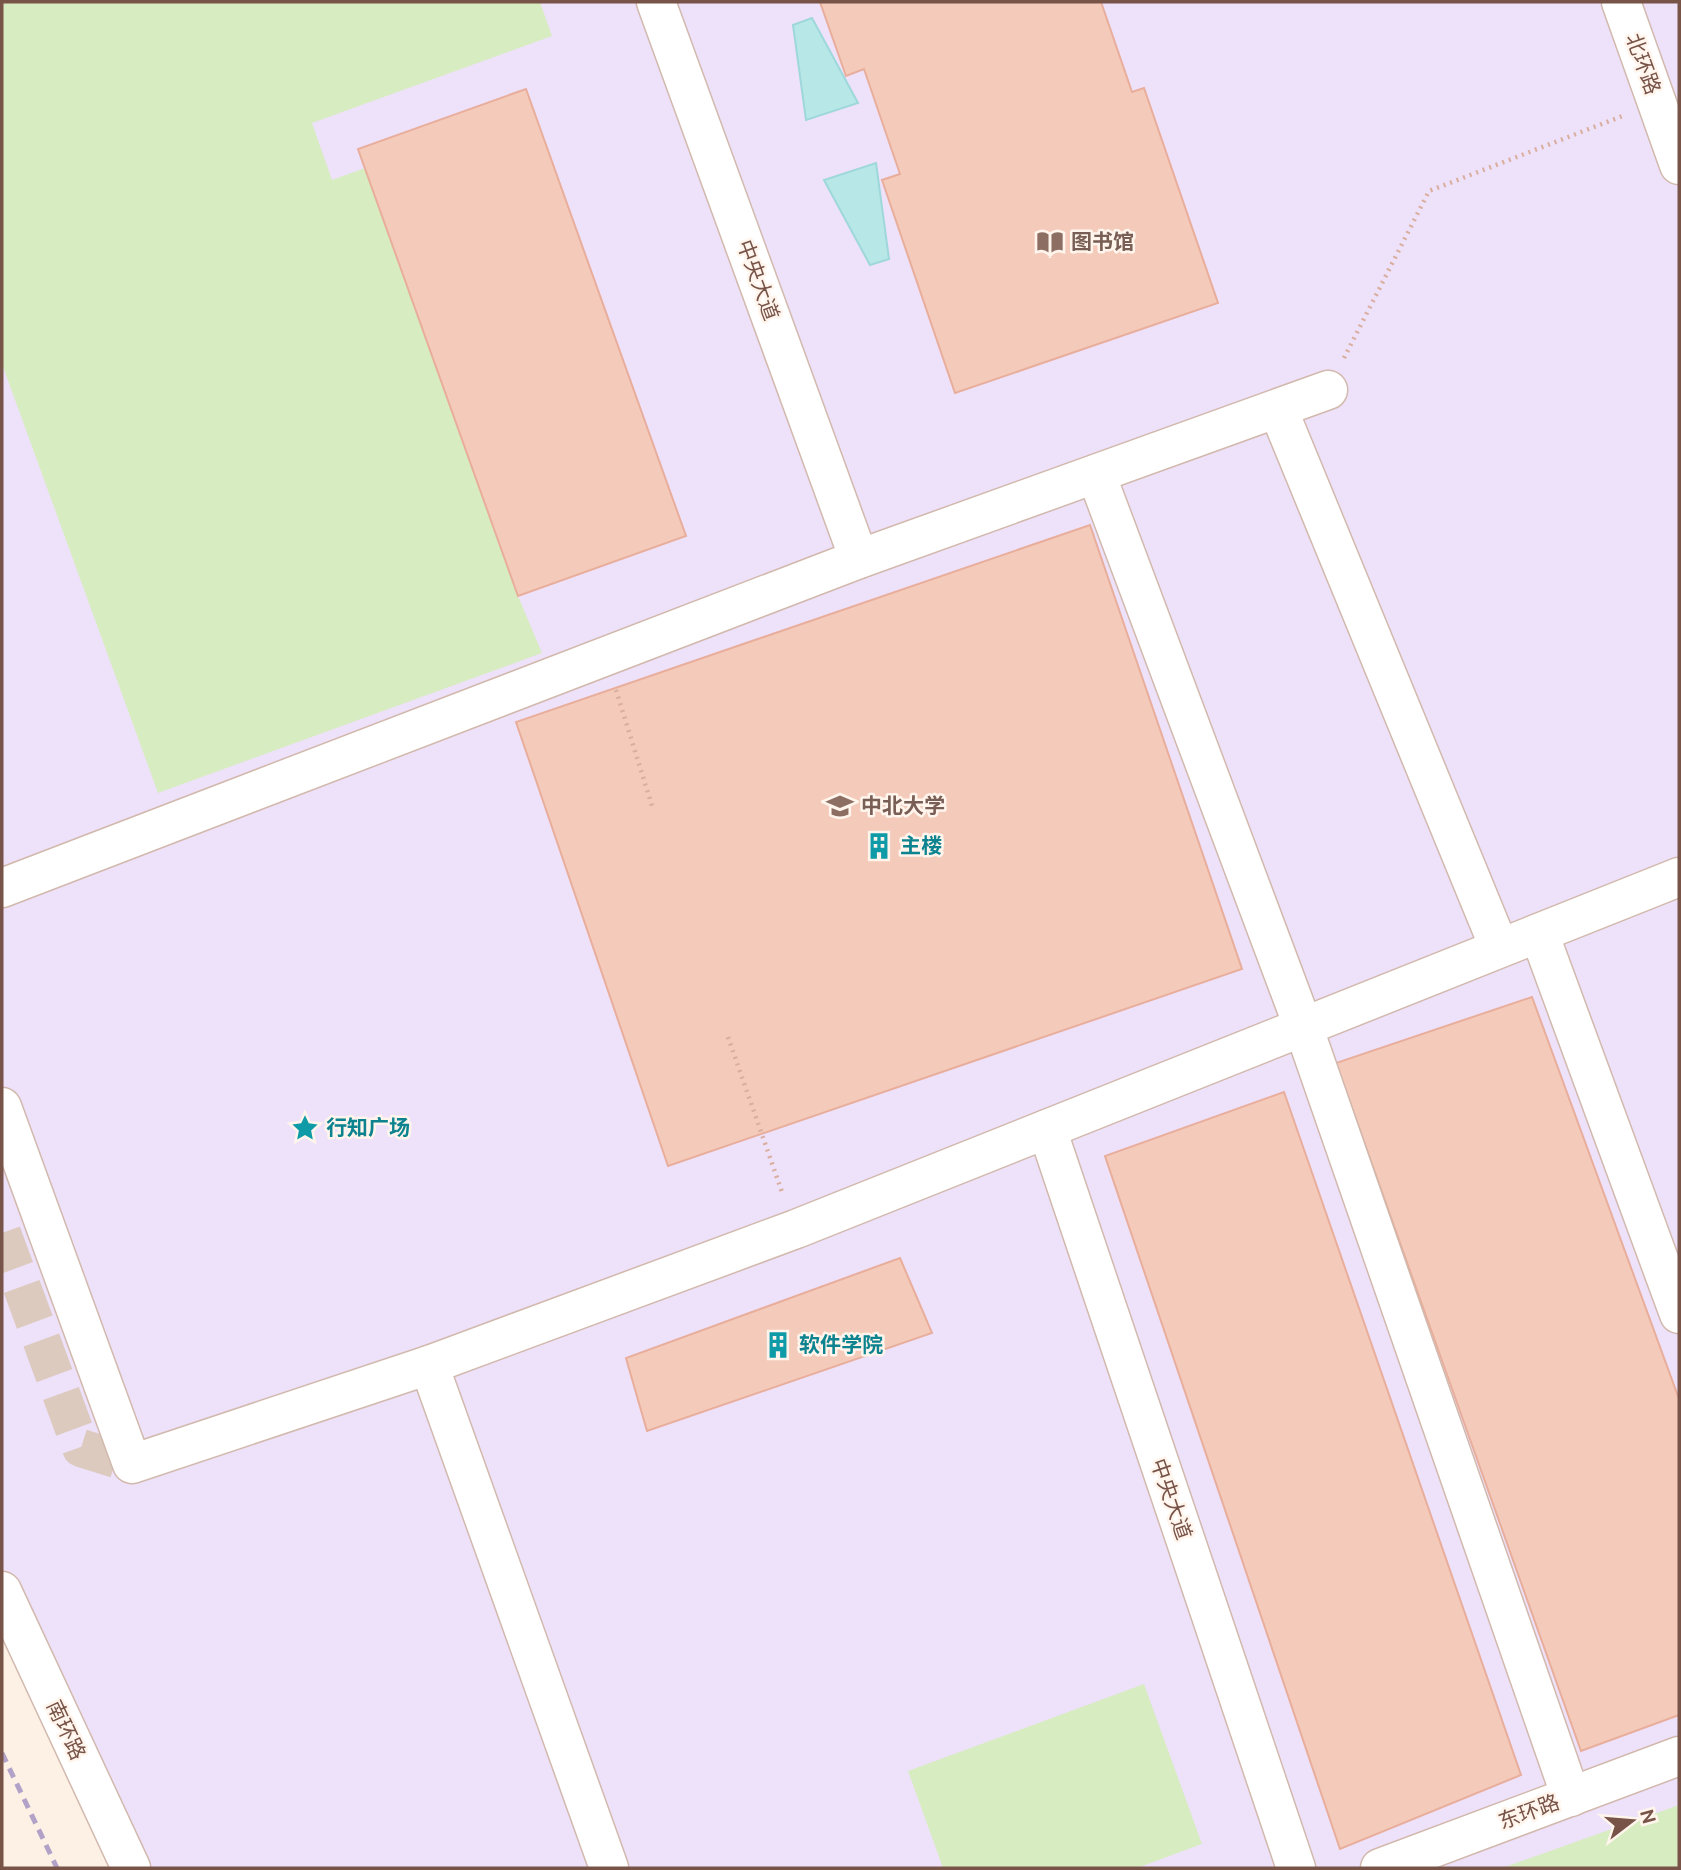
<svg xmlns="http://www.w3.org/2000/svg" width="1681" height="1870" viewBox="0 0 1681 1870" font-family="Ubuntu,'Noto Sans SC',sans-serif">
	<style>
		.education { fill: #eee1fa }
		.green { fill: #d8ecc2 }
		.water { fill: #b8e7e8; stroke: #9ed8da; stroke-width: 2 }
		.building { fill: #f4cbbb; stroke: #e8ae9b; stroke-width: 2 }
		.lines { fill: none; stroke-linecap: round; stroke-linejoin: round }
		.minor-tunnel { stroke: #dccabe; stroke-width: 38; stroke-dasharray: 38 19; stroke-linecap: butt }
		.minor-casing { stroke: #d2b9ad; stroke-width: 41 }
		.path { stroke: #d9ae9e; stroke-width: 4.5; stroke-dasharray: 2 5; stroke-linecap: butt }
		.minor { stroke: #fff; stroke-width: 38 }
		.rail { stroke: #b2a2c8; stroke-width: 5; stroke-dasharray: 10 7; stroke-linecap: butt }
		.labels { text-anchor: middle; stroke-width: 5; stroke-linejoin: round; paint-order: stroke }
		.street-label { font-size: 21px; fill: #785348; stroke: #fff5ec }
		.education-label { font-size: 21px; font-weight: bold; fill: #785e54; stroke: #fff5ec; text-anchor: start }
		.culture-label { font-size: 21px; font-weight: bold; fill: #0d838f; stroke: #fff5ec; text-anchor: start }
	</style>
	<rect width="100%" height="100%" fill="#fdf1e5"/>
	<path class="education" d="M2,2H1679V1868H125L2,1610Z"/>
	<g class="green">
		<path d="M2,2H540L552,36L312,123L332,180L365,168L518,596L542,653L158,793L2,364Z"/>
		<path d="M1144,1684L1202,1844L1137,1868H943L908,1771Z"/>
		<path d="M1679,1805V1868H1502Z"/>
	</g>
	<g class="water">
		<path d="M812,18L858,103L806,120L793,25Z"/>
		<path d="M876,163L889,259L870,265L824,180Z"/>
	</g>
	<g class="building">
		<path d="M820,2H1101L1132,92L1144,88L1218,303L955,393L882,180L900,174L864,69L846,76Z"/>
		<path d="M526,89L686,536L518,596L358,149Z"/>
		<path d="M1090,525L1242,969L668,1166L516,722Z"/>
		<path d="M1532,997L1679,1399V1715L1581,1751L1336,1063Z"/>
		<path d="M1284,1092L1521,1775L1340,1849L1105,1156Z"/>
		<path d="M900,1258L932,1333L647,1431L626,1358Z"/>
	</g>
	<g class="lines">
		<path class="minor-tunnel" d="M2,1233L81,1448L132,1464"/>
		<defs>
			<g id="minor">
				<path d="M656,2L859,559"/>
				<path d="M1621,2L1679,165"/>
				<path d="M1278,409L1499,947"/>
				<path d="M1096,474L1303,1026L1571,1797"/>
				<path d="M2,888L859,559L1328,390"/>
				<path d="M1539,933L1679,1314"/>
				<path d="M2,1107L132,1464L429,1365L796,1229L1679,877"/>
				<path d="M1047,1129L1296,1868"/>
				<path d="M429,1365L609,1868"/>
				<path d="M2,1591L131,1868"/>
				<path d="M1380,1868L1679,1756"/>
			</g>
		</defs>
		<use href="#minor" class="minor-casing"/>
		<g class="path">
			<path d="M1344,358L1429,191L1625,115"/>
			<path d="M616,690L653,809"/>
			<path d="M728,1037L783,1195"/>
		</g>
		<use href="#minor" class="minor"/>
		<path class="rail" d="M2,1753L57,1868"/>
	</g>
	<defs>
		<symbol id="library-bare" viewBox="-9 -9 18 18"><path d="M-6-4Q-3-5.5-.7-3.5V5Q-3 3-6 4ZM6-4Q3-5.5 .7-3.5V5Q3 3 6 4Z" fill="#8d6e63" stroke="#fff5ec" stroke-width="2.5" paint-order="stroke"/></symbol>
		<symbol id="university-bare" viewBox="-9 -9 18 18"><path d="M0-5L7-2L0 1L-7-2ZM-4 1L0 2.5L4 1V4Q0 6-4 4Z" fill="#8d6e63" stroke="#fff5ec" stroke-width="2.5" paint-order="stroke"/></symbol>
		<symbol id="building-bare" viewBox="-9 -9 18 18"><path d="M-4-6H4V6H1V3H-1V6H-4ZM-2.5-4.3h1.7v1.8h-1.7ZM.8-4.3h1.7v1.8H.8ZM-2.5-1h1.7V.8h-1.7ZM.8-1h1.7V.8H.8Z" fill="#0f9aa8" stroke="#fff5ec" stroke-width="2.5" paint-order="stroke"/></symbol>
		<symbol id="sight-bare" viewBox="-9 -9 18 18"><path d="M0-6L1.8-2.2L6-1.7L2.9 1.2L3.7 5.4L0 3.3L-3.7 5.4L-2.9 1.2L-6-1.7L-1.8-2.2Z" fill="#0f9aa8" stroke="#fff5ec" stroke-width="2.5" paint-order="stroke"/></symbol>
	</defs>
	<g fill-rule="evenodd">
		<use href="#library-bare" x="1031" y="223" width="38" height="38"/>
		<use href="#university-bare" x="821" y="787" width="38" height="38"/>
		<use href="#building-bare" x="860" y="827" width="38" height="38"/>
		<use href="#sight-bare" x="286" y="1109" width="38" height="38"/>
		<use href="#building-bare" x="759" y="1326" width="38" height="38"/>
	</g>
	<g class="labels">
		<g class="street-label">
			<text transform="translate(1643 64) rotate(70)" y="7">北环路</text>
			<text transform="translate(758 280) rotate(70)" y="7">中央大道</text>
			<text transform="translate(1171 1499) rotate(71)" y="7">中央大道</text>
			<text transform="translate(66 1730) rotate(65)" y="7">南环路</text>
			<text transform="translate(1529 1812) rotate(-20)" y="7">东环路</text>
		</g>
		<g class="education-label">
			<text x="1071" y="249">图书馆</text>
			<text x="861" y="813">中北大学</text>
		</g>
		<g class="culture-label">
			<text x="900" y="853">主楼</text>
			<text x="326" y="1135">行知广场</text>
			<text x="799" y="1352">软件学院</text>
		</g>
	</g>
	<rect width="1681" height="1870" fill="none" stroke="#785348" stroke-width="7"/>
	<g transform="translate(1632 1821) rotate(74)" stroke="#fff5ec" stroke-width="5" paint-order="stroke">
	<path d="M0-5L12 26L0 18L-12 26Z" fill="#785348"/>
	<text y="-10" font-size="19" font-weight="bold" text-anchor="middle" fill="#785348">N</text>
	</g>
</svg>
